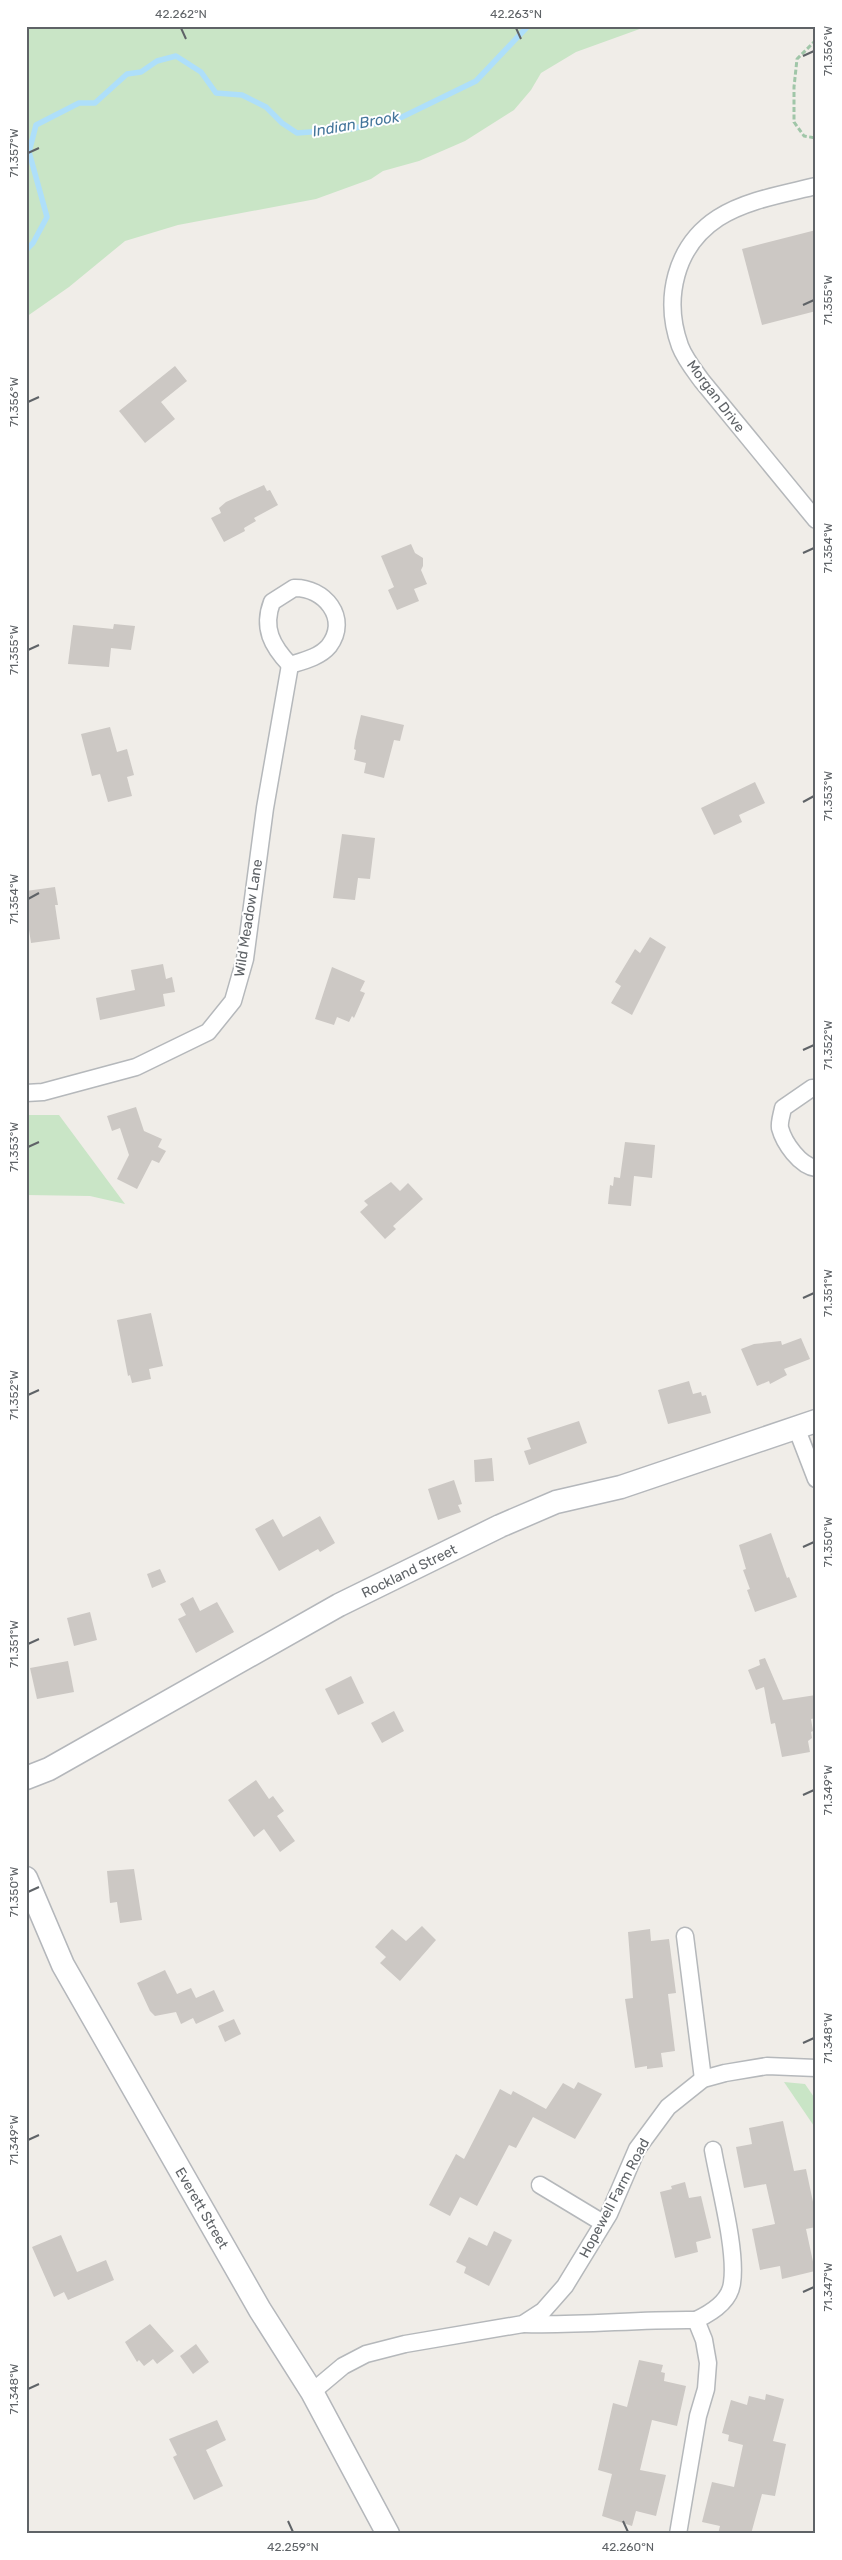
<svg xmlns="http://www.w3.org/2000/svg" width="842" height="2560" viewBox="0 0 842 2560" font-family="Rubik,sans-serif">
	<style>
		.green { fill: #c9e5c6 }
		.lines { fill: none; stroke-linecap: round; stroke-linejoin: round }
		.stream { stroke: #aedffa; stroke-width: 5.5 }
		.building { fill: #ccc8c4 }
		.street-casing { stroke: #b5b8bb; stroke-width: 19 }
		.secondary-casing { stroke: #b4b7bb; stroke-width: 25 }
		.path { stroke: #a0c6a8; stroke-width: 3; stroke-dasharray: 5 2.5; stroke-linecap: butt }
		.street { stroke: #fff; stroke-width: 16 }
		.secondary { stroke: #fff; stroke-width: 22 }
		.ticks { fill: none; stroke: #5f6367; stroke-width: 2 }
		.labels { text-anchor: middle; stroke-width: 4; stroke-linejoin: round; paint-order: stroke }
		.street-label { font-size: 14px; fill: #5f6367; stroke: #fff }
		.water-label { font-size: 15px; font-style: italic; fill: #44769b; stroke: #fff }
		.neatline { fill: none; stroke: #5f6367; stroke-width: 2 }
		.ticks-label { font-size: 12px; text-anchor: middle; fill: #5f6367 }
	</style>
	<rect width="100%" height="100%" fill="#f0ede8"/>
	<g class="green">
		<path d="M26,26H648L576,52L541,73L531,90L514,110L465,141L419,161L383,171L371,179L316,199L178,225L125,241L69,287L26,317Z"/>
		<path d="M26,1115H59L125,1204L90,1196L26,1195Z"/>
		<path d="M784,2082L805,2084L816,2100V2129Z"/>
	</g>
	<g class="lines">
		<path class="stream" d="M26,250L33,243L47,217L29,152L36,125L79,103H95L127,74L141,72L157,61L176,56L201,72L216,93L242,95L266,107L282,123L297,133L350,129L398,119L476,81L528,26"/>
	</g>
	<g class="building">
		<path d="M816,230V311L762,325L742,249Z"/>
		<path d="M175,366L187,381L161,402L175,419L145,443L119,411Z"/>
		<path d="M264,485L267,491L270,490L278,505L254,518L256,521L244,528L245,531L224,542L211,518L221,513L219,508L226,502Z"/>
		<path d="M411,544L415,553L423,558V566L421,570L427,584L414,589L419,601L397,610L388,590L394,587L381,556Z"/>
		<path d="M114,624L135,626L131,650L111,648L109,667L68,664L73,625L113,629Z"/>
		<path d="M361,715L404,725L400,741L394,740L384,778L364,773L366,763L354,760L356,750L354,749L355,741Z"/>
		<path d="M110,727L117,752L127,749L134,775L127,777L132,796L108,802L100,774L92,776L81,734Z"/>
		<path d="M755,782L765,803L739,815L742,822L714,835L701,808Z"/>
		<path d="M342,834L375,838L370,879L358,878L355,900L333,898Z"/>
		<path d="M55,887L58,905H55L60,939L31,943L26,910V891Z"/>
		<path d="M650,937L666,947L632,1015L611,1003L621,986L615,982L635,949L640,953Z"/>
		<path d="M163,964L166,979L172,977L175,992L163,994L165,1006L100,1020L96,998L135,990L131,970Z"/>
		<path d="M332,967L365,981L360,991L365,993L354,1018L352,1016L349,1022L337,1017L334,1025L315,1019Z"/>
		<path d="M136,1107L144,1131L162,1139L158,1147L166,1151L159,1163L152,1160L137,1189L117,1179L129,1155L120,1128L112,1131L107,1116Z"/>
		<path d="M625,1142L655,1145L652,1178L634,1176L631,1206L608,1204L610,1185L613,1186L614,1177L620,1178Z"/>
		<path d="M391,1182L400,1191L408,1183L423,1199L393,1226L396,1229L385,1239L360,1212L368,1205L364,1201Z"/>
		<path d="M151,1313L163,1366L149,1369L151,1379L132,1383L130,1375L128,1376L117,1320Z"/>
		<path d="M801,1338L810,1359L784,1369L787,1375L770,1384L769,1381L757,1386L741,1349L754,1344L781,1341L782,1345Z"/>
		<path d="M689,1381L693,1394L701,1392L702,1396L706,1395L711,1413L668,1424L658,1390Z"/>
		<path d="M579,1421L587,1443L529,1465L524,1451L531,1449L527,1438Z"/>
		<path d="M492,1458L494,1481L475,1482L474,1460Z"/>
		<path d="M454,1480L462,1504L458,1505L461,1512L438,1520L428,1489Z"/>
		<path d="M320,1516L335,1543L320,1552L318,1549L279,1571L255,1529L273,1519L283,1537Z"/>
		<path d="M771,1533L787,1578L789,1577L797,1597L755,1612L747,1590L750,1589L743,1570L746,1569L739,1545Z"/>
		<path d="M160,1569L166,1582L152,1588L147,1574Z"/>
		<path d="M193,1597L200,1611L217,1602L234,1632L196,1653L178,1619L186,1615L180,1604Z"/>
		<path d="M90,1612L97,1640L74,1646L67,1618Z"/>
		<path d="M765,1658L783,1700L816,1695V1718L811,1719L813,1731L811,1732L812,1738L808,1741L810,1752L782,1757L775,1723L771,1724L764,1687L756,1690L748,1670L760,1665L759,1660Z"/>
		<path d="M68,1661L74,1692L37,1699L30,1668Z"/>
		<path d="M351,1676L364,1703L338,1715L325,1689Z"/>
		<path d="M394,1711L404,1731L382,1743L371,1723Z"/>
		<path d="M256,1780L269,1799L273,1796L284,1811L277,1816L295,1841L280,1852L264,1829L254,1837L228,1800Z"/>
		<path d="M134,1869L142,1920L120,1923L117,1902L110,1903L107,1871Z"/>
		<path d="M422,1926L436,1940L400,1981L380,1963L386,1957L375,1947L392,1929L406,1941Z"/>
		<path d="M650,1929L651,1941L669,1939L676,1993L668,1994L675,2051L661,2053L663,2067L647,2069V2066L635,2068L625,1999L633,1998L628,1932Z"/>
		<path d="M165,1970L177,1994L191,1988L196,1998L214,1990L224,2011L196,2024L193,2018L181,2024L176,2012L155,2016L150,2011L137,1983Z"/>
		<path d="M234,2019L241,2034L225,2042L218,2026Z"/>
		<path d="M578,2082L602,2094L575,2139L533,2117L516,2148L509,2145L477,2206L460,2197L450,2216L429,2205L456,2154L464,2159L500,2089L511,2095L513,2091L546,2109L563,2083L574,2089Z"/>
		<path d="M783,2121L794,2171L806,2169L816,2216V2227L806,2229L815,2271L782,2279L780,2266L760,2270L752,2229L775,2224L766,2184L744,2188L736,2147L752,2144L749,2128Z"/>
		<path d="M685,2182L689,2198L701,2196L711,2238L696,2242L698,2252L675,2258L660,2192L672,2189L671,2186Z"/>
		<path d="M494,2231L512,2240L489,2286L464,2273L466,2267L456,2262L469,2237L487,2246Z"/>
		<path d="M61,2235L77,2272L106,2260L114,2280L68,2300L64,2292L54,2297L32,2247Z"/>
		<path d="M150,2324L174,2351L157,2364L153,2359L144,2366L139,2360L137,2362L125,2342Z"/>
		<path d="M196,2344L209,2362L193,2374L180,2356Z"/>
		<path d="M639,2360L663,2365L661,2372L665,2373L664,2381L686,2386L677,2426L652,2420L640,2470L666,2475L656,2516L636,2511L632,2526L602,2516L612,2474L598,2470L613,2403L627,2407Z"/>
		<path d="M766,2394L784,2399L773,2441L786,2444L775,2496L762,2494L751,2534H718L720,2526L702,2522L712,2482L734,2487L743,2445L728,2441L729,2435L722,2433L731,2400L747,2405L749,2396L765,2400Z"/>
		<path d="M217,2420L226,2440L206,2450L223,2486L194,2500L173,2457L177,2455L169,2439Z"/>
	</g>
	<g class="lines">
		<defs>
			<g id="street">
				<path d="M816,186C784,194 746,200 718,218C675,246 663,299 680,346C685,359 694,370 702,381L816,520"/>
				<path d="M294,588C324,587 350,618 329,646C320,657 303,661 290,665C272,646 262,628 272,602Z"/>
				<path d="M816,1088H812L783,1108C782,1114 779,1122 780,1128C784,1143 800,1166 816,1168"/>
				<path d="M26,1093L43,1092L136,1067L208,1032L233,1001L245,959L265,808L290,665"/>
				<path d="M796,1427L816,1479"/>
				<path d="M685,1936L703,2079"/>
				<path d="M540,2185L603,2223"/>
				<path d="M696,2320C711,2313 730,2301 732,2283C737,2250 719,2185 713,2150"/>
				<path d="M523,2324C581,2326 638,2319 696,2320L704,2340L708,2363L706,2389L698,2416L678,2534"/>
				<path d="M312,2392L343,2366L366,2354L405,2344L523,2324L543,2311L565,2286L609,2214L637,2149L668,2107L703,2079L725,2073L767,2066L816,2068"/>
			</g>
			<g id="secondary">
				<path d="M26,1778L49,1769L339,1605L500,1526L556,1502L621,1487L816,1421"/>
				<path d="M26,1878L63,1965L260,2310L312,2392L388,2534"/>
			</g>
		</defs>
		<use href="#street" class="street-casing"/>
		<use href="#secondary" class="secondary-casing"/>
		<path class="path" d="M816,40L797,59L794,87V122L804,136L816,138"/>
		<use href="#street" class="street"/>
		<use href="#secondary" class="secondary"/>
	</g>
	<path class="ticks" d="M181,28L186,39M516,28L521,39M803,56L814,51M28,153L39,148M803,305L814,300M28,402L39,397M803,553L814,548M28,650L39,645M803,802L814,796M28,899L39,893M803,1050L814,1045M28,1147L39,1142M803,1298L814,1293M28,1395L39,1390M803,1547L814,1542M28,1644L39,1639M803,1795L814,1790M28,1892L39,1887M803,2043L814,2038M28,2140L39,2135M803,2292L814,2287M28,2389L39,2384M288,2521L293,2532M623,2521L628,2532"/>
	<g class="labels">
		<g class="street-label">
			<text transform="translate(716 396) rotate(53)" y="5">Morgan Drive</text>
			<text transform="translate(248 918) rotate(-81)" y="5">Wild Meadow Lane</text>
			<text transform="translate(409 1571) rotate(-26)" y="5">Rockland Street</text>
			<text transform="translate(614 2198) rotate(-62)" y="5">Hopewell Farm Road</text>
			<text transform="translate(202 2208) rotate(60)" y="5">Everett Street</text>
		</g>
		<g class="water-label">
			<text transform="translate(356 124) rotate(-10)" y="5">Indian Brook</text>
		</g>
	</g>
	<rect width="842" height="2560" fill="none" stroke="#ffffff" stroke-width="55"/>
	<rect x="28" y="28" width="786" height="2504" class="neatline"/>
	<g class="ticks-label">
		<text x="181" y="18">42.262°N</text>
		<text x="516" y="18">42.263°N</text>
		<text transform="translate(828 51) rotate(-90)" y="4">71.356°W</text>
		<text transform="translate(14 153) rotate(-90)" y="4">71.357°W</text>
		<text transform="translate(828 300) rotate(-90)" y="4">71.355°W</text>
		<text transform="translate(14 402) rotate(-90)" y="4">71.356°W</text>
		<text transform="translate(828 548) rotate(-90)" y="4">71.354°W</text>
		<text transform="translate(14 650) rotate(-90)" y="4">71.355°W</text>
		<text transform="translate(828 796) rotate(-90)" y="4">71.353°W</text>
		<text transform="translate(14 899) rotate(-90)" y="4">71.354°W</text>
		<text transform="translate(828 1045) rotate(-90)" y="4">71.352°W</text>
		<text transform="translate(14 1147) rotate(-90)" y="4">71.353°W</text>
		<text transform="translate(828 1293) rotate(-90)" y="4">71.351°W</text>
		<text transform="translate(14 1395) rotate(-90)" y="4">71.352°W</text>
		<text transform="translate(828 1542) rotate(-90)" y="4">71.350°W</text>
		<text transform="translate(14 1644) rotate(-90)" y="4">71.351°W</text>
		<text transform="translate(828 1790) rotate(-90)" y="4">71.349°W</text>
		<text transform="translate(14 1892) rotate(-90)" y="4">71.350°W</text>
		<text transform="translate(828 2038) rotate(-90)" y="4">71.348°W</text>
		<text transform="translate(14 2140) rotate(-90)" y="4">71.349°W</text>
		<text transform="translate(828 2287) rotate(-90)" y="4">71.347°W</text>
		<text transform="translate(14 2389) rotate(-90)" y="4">71.348°W</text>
		<text x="293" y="2551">42.259°N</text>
		<text x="628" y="2551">42.260°N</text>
	</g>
</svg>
